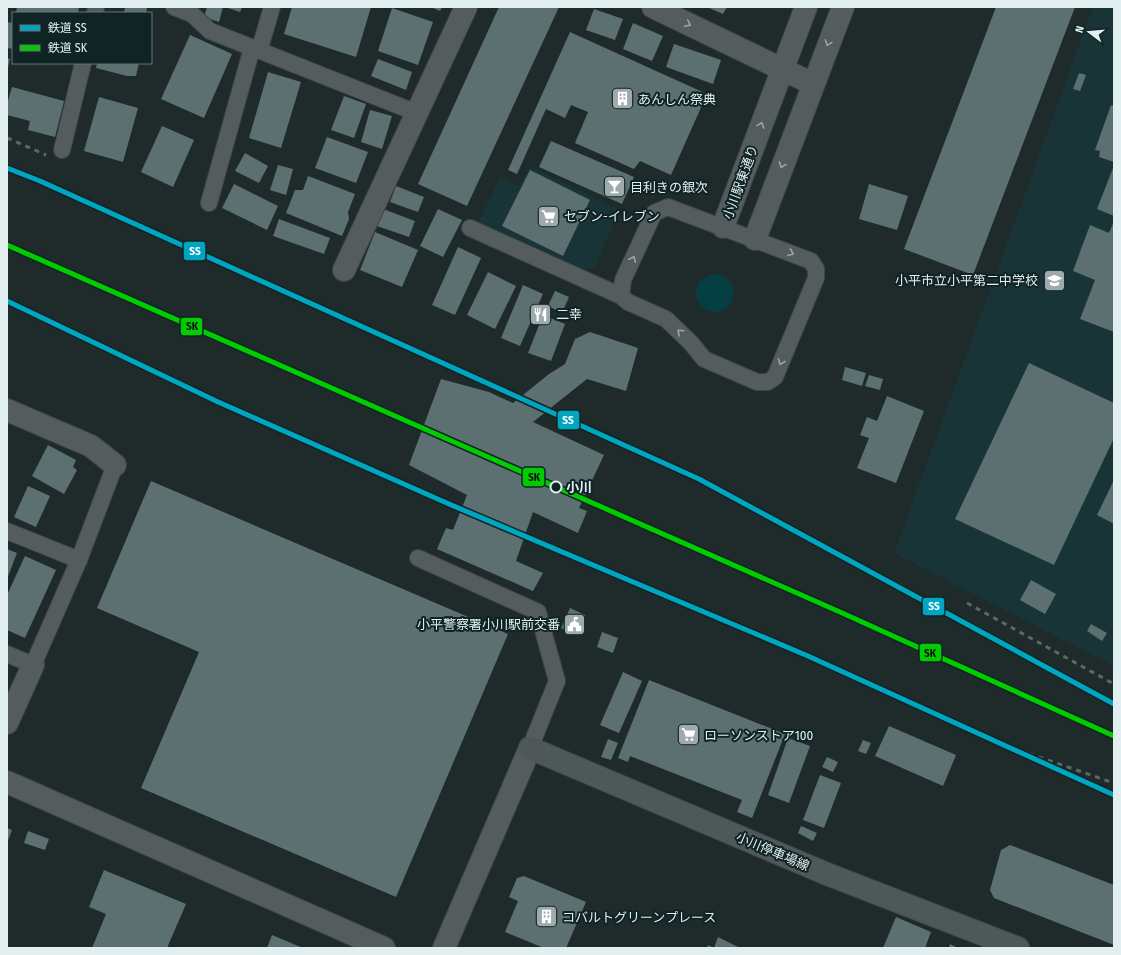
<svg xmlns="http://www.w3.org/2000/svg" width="1121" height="955" viewBox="0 0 1121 955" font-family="'Fira Sans Condensed','Noto Sans JP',sans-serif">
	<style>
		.built { fill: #193437 }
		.green { fill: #043e42 }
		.building { fill: #5c7072 }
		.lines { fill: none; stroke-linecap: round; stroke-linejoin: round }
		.service-casing { stroke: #3c4647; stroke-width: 18 }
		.minor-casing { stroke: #3c4647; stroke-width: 24 }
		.secondary-casing { stroke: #3c4647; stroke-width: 24 }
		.service { stroke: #545c5e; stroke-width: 16 }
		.minor { stroke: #545c5e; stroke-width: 22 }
		.secondary { stroke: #4e5859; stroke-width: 22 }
		.rail { stroke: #606768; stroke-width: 3; stroke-dasharray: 5 5; stroke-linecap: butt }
		.rail-1-casing { stroke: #102426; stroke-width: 8 }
		.rail-2-casing { stroke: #102426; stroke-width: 8 }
		.rail-1 { stroke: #00a6bf; stroke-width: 5 }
		.rail-2 { stroke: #0c0; stroke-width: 5 }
		.oneway { stroke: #9ba6a7 }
		.stop-dot { fill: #102426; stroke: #e2eff0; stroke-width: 2 }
		.labels { text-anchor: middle; stroke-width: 4; stroke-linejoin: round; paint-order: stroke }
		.poi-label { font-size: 13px; fill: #e2eff0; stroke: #102426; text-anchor: start }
		.street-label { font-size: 13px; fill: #e2eff0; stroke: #102426 }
		.stop-label { font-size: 13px; font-weight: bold; fill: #e2eff0; stroke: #102426; text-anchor: start }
		.line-badge { stroke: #102426; stroke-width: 1.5 }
		.badge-label { font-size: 11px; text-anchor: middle; font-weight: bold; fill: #fff }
		.pale-badge-label { font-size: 11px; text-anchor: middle; font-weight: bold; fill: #111 }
	</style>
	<rect width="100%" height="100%" fill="#1f2a2b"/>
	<g class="built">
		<path d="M1093,7H1114V666L894,553Z"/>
		<path d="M530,166L619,210L595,267L578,272L478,223L500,177L519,186Z"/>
	</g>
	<circle class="green" cx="715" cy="293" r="19"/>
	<g class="building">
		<path d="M17,7H79L78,13H16Z"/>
		<path d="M125,7H141L147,8L146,13H124Z"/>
		<path d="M207,7H223L219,22L204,17Z"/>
		<path d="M225,7H242L240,12Z"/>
		<path d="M292,7H371L356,57L284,34Z"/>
		<path d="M431,7H442L440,11Z"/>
		<path d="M499,7H559L467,206L418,184Z"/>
		<path d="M707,7H727L723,14Z"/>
		<path d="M996,7H1075L973,275L904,249Z"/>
		<path d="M392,8L433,22L418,65L378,51Z"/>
		<path d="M594,9L623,19L615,40L586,30Z"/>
		<path d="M7,22L13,23V49L7,48Z"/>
		<path d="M633,23L663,36L652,61L623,49Z"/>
		<path d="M570,32L707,94L671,175L640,161L634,169L575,143L588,112L571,105L565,118L546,109L517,174L508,170Z"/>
		<path d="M190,35L232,54L204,118L161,99Z"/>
		<path d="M674,44L721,60L713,84L666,67Z"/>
		<path d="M7,58L10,59L8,68H7Z"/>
		<path d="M378,59L412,72L406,90L371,76Z"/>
		<path d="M97,63H139L136,76H127L96,68Z"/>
		<path d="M268,72L301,82L281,148L249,138Z"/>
		<path d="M1079,73L1086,75L1080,91L1073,89Z"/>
		<path d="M12,87L64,101L55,137L28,130L30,121L7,115V104Z"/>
		<path d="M344,96L366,104L354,138L331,130Z"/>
		<path d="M99,97L138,108L123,162L84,151Z"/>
		<path d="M1111,105L1114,106V162L1099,157L1100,151L1095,150Z"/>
		<path d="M370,110L392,116L382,149L361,142Z"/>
		<path d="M162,126L194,140L173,187L141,172Z"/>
		<path d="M327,137L368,152L356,183L315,168Z"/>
		<path d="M551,141L634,177L622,204L539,167Z"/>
		<path d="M245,153L268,166L259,183L235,171Z"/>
		<path d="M278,165L293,169L286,195L270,190Z"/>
		<path d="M1113,168H1114V216L1097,209Z"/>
		<path d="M530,170L590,200L563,256L502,226Z"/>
		<path d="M308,176L355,194L348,212L349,219L342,236L286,213L295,190H303Z"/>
		<path d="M234,184L278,206L267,230L222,208Z"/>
		<path d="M869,184L908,196L897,230L859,219Z"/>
		<path d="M396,186L424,197L418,212L390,202Z"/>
		<path d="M383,209L415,221L409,237L377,226Z"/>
		<path d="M438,209L462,220L443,257L420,246Z"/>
		<path d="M279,219L330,238L324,254L273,236Z"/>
		<path d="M1114,221V332L1080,319L1095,280L1073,271L1090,225L1109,233Z"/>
		<path d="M375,232L418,250L402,287L360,270Z"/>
		<path d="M458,247L481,258L455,315L432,305Z"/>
		<path d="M488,272L516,286L495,329L467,315Z"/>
		<path d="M523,285L543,294L520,346L501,338Z"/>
		<path d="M555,291L569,297L562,313L548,306Z"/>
		<path d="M543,315L565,324L551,361L528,353Z"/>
		<path d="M590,332L638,348L626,391L587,379L533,422L604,455L579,508L587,511L578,533L533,512L516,561L543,573L533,591L437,549L446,528L453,530L467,495L409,465L441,379L489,392L513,403L549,374L565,364L575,339Z"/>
		<path d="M1029,363L1114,403V438L1054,565L955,519Z"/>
		<path d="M845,367L866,373L862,386L842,380Z"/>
		<path d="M869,375L883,379L880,390L865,386Z"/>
		<path d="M887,396L924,411L896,483L857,468L869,438L860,435L867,417L877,421Z"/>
		<path d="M48,445L76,460L73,467L77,470L64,494L32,476Z"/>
		<path d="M1114,480V524L1097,515Z"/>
		<path d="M151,481L508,634L396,897L141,788L199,652L97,608Z"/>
		<path d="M28,486L50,496L36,527L14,517Z"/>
		<path d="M7,549L17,553L7,579Z"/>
		<path d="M25,556L56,570L25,638L7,630V595Z"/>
		<path d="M1031,580L1056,594L1045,614L1020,600Z"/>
		<path d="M570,608L585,615L577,635L561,628Z"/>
		<path d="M1091,624L1107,633L1102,641L1087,631Z"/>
		<path d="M602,632L618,638L613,653L597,647Z"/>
		<path d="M623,672L642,681L619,733L600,725Z"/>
		<path d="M649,680L785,734L752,818L737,812L742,800L630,756L628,762L618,758Z"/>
		<path d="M889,726L956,755L943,786L875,756Z"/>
		<path d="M788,738L810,746L789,803L768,795Z"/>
		<path d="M608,739L618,743L611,760L601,757Z"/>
		<path d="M863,740L871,743L866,754L858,751Z"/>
		<path d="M827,757L838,762L833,772L822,767Z"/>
		<path d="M820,775L841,783L824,828L803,820Z"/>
		<path d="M801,826L817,833L813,841L798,833Z"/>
		<path d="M7,828L12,830L7,843Z"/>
		<path d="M28,831L49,839L45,850L24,843Z"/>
		<path d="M1010,845L1114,885V945L994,898L990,890L1001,850Z"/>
		<path d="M104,870L186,904L167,948H92L106,914L89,907Z"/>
		<path d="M524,876L586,902L566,948H544L505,932L518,901L509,897L517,878Z"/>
		<path d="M896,917L931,932L925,948H883Z"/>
		<path d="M272,935L303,948H267Z"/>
		<path d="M718,937L740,948H707L708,945L714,948Z"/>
		<path d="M950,944L958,948H949Z"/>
	</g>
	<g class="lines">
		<defs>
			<g id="service">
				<path d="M174,7L192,14L210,31L417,113"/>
				<path d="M95,13L96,7"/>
				<path d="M259,51L272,7"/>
				<path d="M62,150L83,63"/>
				<path d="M209,203L252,48"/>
				<path d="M470,228L621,296L628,302L666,319L691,343L704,359L757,382H768L775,377L816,278V269L811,261L668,207L654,213L623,280L621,296"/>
				<path d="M7,531L79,560L33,665L7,654"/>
				<path d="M418,558L538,612L557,681L530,748"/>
				<path d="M79,560L115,465"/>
			</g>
			<g id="minor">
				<path d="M653,7L813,84"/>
				<path d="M723,227L806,7"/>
				<path d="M755,239L843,7"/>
				<path d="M344,270L466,7"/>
				<path d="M7,410L91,446L115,465"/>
				<path d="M7,723L33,665"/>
				<path d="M7,782L384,948"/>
				<path d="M444,948L530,748"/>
			</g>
			<path id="secondary" d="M530,748L827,874L1018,948"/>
		</defs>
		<use href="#service" class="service-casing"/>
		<use href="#minor" class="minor-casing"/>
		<use href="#secondary" class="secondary-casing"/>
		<use href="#service" class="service"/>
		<use href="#minor" class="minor"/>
		<use href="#secondary" class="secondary"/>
		<g class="rail">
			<path d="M7,138L46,155"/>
			<path d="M967,603L1114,684"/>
			<path d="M1010,747L1114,783"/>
		</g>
		<defs>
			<g id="rail-1">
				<path d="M7,168L40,181L699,479L1114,704"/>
				<path d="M7,301L216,401L449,504L808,656L1114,795"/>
			</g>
			<path id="rail-2" d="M7,245L840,612L1114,736"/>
		</defs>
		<use href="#rail-1" class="rail-1-casing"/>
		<use href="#rail-2" class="rail-2-casing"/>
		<use href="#rail-1" class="rail-1"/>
		<use href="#rail-2" class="rail-2"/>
	</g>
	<defs><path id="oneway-chevron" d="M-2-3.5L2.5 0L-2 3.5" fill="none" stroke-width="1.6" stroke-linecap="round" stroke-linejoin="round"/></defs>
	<g class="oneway">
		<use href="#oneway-chevron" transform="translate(688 24) rotate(26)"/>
		<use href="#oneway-chevron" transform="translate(828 43) rotate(111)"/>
		<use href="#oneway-chevron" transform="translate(761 125) rotate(-70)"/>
		<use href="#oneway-chevron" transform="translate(782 165) rotate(110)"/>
		<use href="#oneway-chevron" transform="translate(791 253) rotate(22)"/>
		<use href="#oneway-chevron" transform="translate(633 259) rotate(-65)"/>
		<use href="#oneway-chevron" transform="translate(680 332) rotate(-137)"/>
		<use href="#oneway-chevron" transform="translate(781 362) rotate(112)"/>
	</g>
	<defs>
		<symbol id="building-square" viewBox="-11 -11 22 22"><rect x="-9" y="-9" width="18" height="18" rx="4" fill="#9eaaab" stroke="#102426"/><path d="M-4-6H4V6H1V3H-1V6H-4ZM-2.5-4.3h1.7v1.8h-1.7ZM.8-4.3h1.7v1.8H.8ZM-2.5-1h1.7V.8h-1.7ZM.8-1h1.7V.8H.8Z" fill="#fff"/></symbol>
		<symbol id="bar-square" viewBox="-11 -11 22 22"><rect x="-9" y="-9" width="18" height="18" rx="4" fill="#9eaaab" stroke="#102426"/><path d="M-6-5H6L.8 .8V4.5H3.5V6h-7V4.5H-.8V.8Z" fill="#fff"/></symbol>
		<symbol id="supermarket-square" viewBox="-11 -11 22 22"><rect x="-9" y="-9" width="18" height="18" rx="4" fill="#9eaaab" stroke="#102426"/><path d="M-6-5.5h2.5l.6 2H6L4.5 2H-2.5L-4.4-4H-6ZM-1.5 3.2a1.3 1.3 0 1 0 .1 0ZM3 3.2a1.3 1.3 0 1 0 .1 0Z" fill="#fff"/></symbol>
		<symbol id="school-square" viewBox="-11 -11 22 22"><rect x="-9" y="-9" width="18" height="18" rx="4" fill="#9eaaab" stroke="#102426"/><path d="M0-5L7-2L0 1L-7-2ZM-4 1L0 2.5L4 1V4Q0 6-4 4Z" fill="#fff"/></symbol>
		<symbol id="restaurant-square" viewBox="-11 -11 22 22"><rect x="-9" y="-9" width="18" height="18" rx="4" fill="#9eaaab" stroke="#102426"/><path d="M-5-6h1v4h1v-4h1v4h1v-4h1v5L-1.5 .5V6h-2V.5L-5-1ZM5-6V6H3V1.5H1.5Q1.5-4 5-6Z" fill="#fff"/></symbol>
		<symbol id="civic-square" viewBox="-11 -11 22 22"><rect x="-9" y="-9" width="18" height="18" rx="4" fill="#9eaaab" stroke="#102426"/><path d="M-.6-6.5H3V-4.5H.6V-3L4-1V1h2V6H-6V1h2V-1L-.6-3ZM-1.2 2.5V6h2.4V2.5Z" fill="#fff"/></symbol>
	</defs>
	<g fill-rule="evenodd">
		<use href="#building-square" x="610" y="86" width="25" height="25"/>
		<use href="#bar-square" x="602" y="174" width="25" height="25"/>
		<use href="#supermarket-square" x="536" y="204" width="25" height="25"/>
		<use href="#school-square" x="1042" y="268" width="25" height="25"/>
		<use href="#restaurant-square" x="528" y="302" width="25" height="25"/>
		<use href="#civic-square" x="562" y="612" width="25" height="25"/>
		<use href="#supermarket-square" x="676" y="722" width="25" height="25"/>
		<use href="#building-square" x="534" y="904" width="25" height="25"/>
	</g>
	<circle class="stop-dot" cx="556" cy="487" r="5.5"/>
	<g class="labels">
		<g class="poi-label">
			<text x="638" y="104">あんしん祭典</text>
			<text x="630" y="192">目利きの銀次</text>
			<text x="564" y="221">セブン-イレブン</text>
			<text x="1038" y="285" text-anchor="end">小平市立小平第二中学校</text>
			<text x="556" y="319">二幸</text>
			<text x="560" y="629" text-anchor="end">小平警察署小川駅前交番</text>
			<text x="704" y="740">ローソンストア100</text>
			<text x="562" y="922">コバルトグリーンプレース</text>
		</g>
		<g class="street-label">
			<text transform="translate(740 182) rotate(-70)" y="5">小川駅東通り</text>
			<text transform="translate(773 851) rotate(23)" y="5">小川停車場線</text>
		</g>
		<g class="stop-label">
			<text x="566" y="492">小川</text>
		</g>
	</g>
	<g class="line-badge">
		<rect x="183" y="241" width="23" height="20" rx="4" fill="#00a6bf"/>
		<rect x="180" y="317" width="23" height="19" rx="4" fill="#0c0"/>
		<rect x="557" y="410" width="23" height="20" rx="4" fill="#00a6bf"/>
		<rect x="522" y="467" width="23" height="20" rx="4" fill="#0c0"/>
		<rect x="922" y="597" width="23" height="19" rx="4" fill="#00a6bf"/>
		<rect x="919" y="643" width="23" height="19" rx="4" fill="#0c0"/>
	</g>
	<g class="badge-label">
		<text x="195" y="255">SS</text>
		<text x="568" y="424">SS</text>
		<text x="934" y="610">SS</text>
	</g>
	<g class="pale-badge-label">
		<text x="192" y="330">SK</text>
		<text x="534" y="481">SK</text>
		<text x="930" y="657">SK</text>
	</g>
	<rect width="1121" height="955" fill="none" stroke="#e2eff0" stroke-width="16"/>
	<rect x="12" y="12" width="140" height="52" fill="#102426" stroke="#647577"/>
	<rect x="20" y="25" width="20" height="6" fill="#00a6bf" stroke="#647577"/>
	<text x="48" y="32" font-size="12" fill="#e2eff0">鉄道 SS</text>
	<rect x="20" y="45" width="20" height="6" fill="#00cc00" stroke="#647577"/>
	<text x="48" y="52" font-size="12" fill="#e2eff0">鉄道 SK</text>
	<g transform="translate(1089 32) rotate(286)" stroke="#102426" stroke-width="3" paint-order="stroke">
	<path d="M0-3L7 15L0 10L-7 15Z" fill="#e2eff0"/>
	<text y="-6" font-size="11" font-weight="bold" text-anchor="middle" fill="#e2eff0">N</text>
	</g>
</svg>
